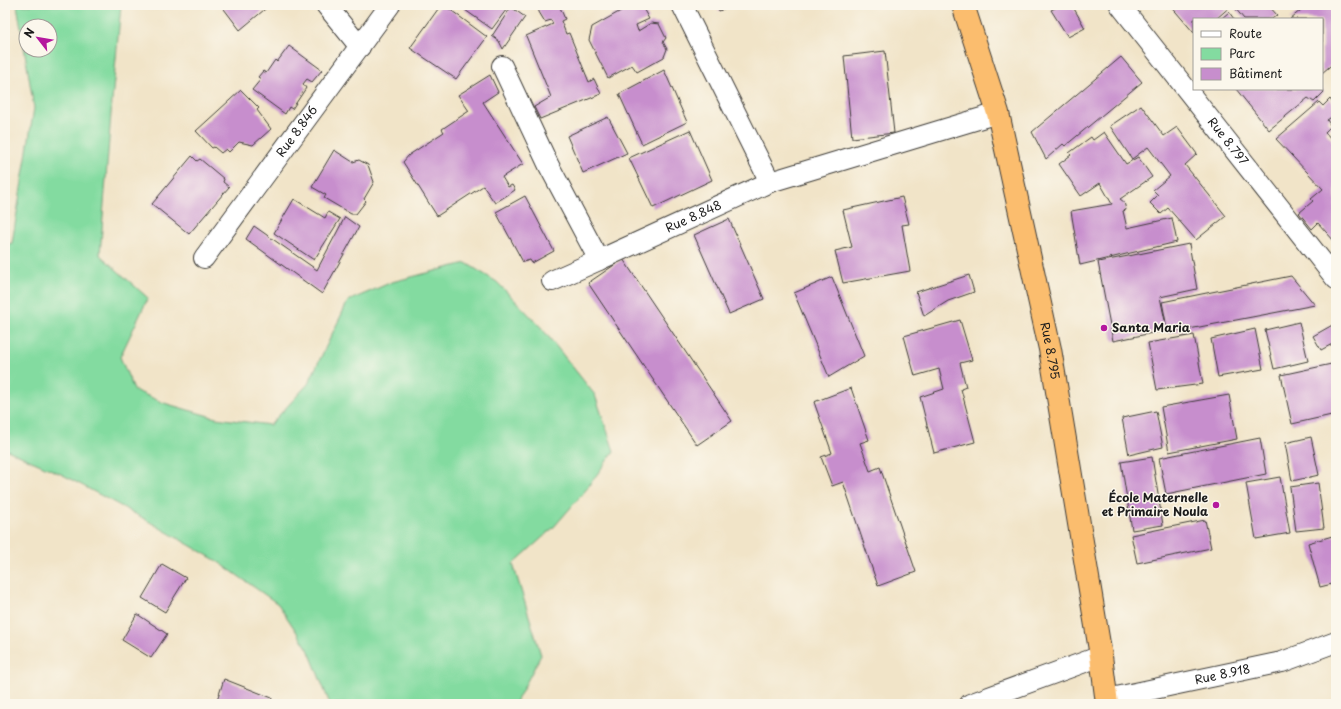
<svg xmlns="http://www.w3.org/2000/svg" width="1341" height="709" viewBox="0 0 1341 709" font-family="'Playpen Sans',sans-serif">
	<style>
		.green { fill: #83dba0; stroke: #507c5e; fill-rule: evenodd }
		.building { fill: #c78ecd }
		.lines { fill: none; stroke-linecap: round; stroke-linejoin: round }
		.minor-casing { stroke: #3c3a36; stroke-width: 22 }
		.trunk-casing { stroke: #3c3a36; stroke-width: 24 }
		.minor { stroke: #fff; stroke-width: 20 }
		.trunk { stroke: #fbbd6e; stroke-width: 22 }
		.poi-dot { fill: #b5179e; stroke: #fbf7ec; stroke-width: 1.5 }
		.labels { text-anchor: middle; stroke-width: 3; stroke-linejoin: round; paint-order: stroke }
		.street-label { font-size: 12px; fill: #1c1c1c; stroke: #fbf7ec }
		.poi-label { font-size: 12px; font-weight: bold; fill: #1c1c1c; stroke: #fbf7ec; text-anchor: start }
	</style>
	<rect width="100%" height="100%" fill="#fbf7ec"/>
	<filter id="ink" filterUnits="userSpaceOnUse"><feTurbulence type="fractalNoise" baseFrequency=".025" numOctaves="2"/><feDisplacementMap in="SourceGraphic" scale="8" xChannelSelector="R" yChannelSelector="G"/><feConvolveMatrix kernelMatrix="1 2 1 2 8 2 1 2 1" color-interpolation-filters="sRGB"/></filter>
	<filter id="wash" filterUnits="userSpaceOnUse"><feTurbulence type="fractalNoise" baseFrequency=".012" numOctaves="4" result="noise"/><feDisplacementMap in="SourceGraphic" scale="16" xChannelSelector="R" yChannelSelector="G"/><feGaussianBlur stdDeviation="0.9" result="paint"/><feColorMatrix in="noise" values="0 0 0 0 0 0 0 0 0 0 0 0 0 0 0 0 0 1.4 0 .05"/><feComposite in="paint" operator="in"/></filter>
	<g filter="url(#wash)">
		<rect width="100%" height="100%" fill="#f1e4c8"/>
		<path class="green" d="M17,5H121L112,101L100,255L148,298L120,357L134,390L164,403L216,418L270,425L308,384L348,301L392,282L466,263L497,282L540,326L595,395L614,451L585,491L553,528L513,564L541,655L515,704H330L308,649L278,604L217,561L141,517L63,475L5,449V245L12,243L34,108ZM26,26H50V50H26Z"/>
		<g id="blocks">
			<g class="building">
				<path d="M221,5H270L240,30Z"/>
				<path d="M441,5H444L487,37L456,79L410,48Z"/>
				<path d="M468,5H509V6L492,29L465,10Z"/>
				<path d="M538,5H559L565,19L561,21L566,34L569,33L589,82L594,79L601,94L540,119L534,107L551,97L526,36L553,24L551,20L545,22L539,12Z"/>
				<path d="M636,5H641L649,19L636,25L638,31L651,23L659,24L666,38L663,42L667,49L664,57L637,72L632,65L608,78L589,40L592,27L626,8L627,10Z"/>
				<path d="M717,5H733L719,11Z"/>
				<path d="M1061,5H1072L1085,28L1068,37L1051,10Z"/>
				<path d="M1170,5H1232L1216,19H1194V33Z"/>
				<path d="M1239,5H1268L1277,15L1272,19H1244L1235,8Z"/>
				<path d="M1307,5H1336V61L1322,73V19H1290Z"/>
				<path d="M511,7L525,17L503,49L499,41L492,36Z"/>
				<path d="M1229,12L1234,19H1221Z"/>
				<path d="M289,46L322,70L312,82L307,79L303,84L306,88L292,109L289,107L285,114L252,90L261,79L258,77L263,71L266,73L275,60L277,62Z"/>
				<path d="M885,51L894,133L852,138L844,56Z"/>
				<path d="M1121,57L1142,82L1065,146L1063,144L1046,159L1032,132Z"/>
				<path d="M664,70L687,122L642,144L619,94Z"/>
				<path d="M490,75L498,92L483,102L523,164L502,177L508,187L512,185L515,190L495,203L483,186L437,216L403,162L409,155L444,132L442,129L469,111L458,95Z"/>
				<path d="M1236,89H1322L1324,92L1314,102L1308,98L1269,130Z"/>
				<path d="M241,90L259,108L257,110L271,129L253,145L239,142L229,152L226,149L221,153L214,147L212,148L196,131Z"/>
				<path d="M1330,99L1336,107V114L1327,120L1331,126L1325,132L1333,141L1336,138L1335,242L1318,223L1312,229L1299,213L1313,201L1311,199L1323,189L1276,139L1319,102L1323,106Z"/>
				<path d="M1141,105L1164,136L1177,127L1197,154L1185,165L1226,216L1196,240L1168,208L1161,214L1150,203L1158,195L1153,190L1170,176L1148,147L1132,159L1110,126Z"/>
				<path d="M608,117L627,153L583,173L567,136Z"/>
				<path d="M690,130L712,180L653,208L629,158Z"/>
				<path d="M1104,132L1126,164L1138,157L1152,177L1120,199L1124,202L1126,210L1123,211L1127,228L1172,218L1177,242L1080,265L1071,211L1112,204L1100,183L1081,196L1059,164L1071,155L1069,153L1091,137L1093,140Z"/>
				<path d="M334,150L353,162L359,160L368,165L374,182L364,199L366,201L356,214H351L324,198L326,195L312,187Z"/>
				<path d="M192,156L197,161L200,159L224,179L223,182L229,187L189,234L152,204Z"/>
				<path d="M525,196L554,251L532,263L530,260L523,262L496,212Z"/>
				<path d="M902,197L909,224L902,225L910,271L843,283L835,251L852,247L843,210Z"/>
				<path d="M294,199L325,218L328,212L340,219L314,260L274,233Z"/>
				<path d="M345,217L359,227L322,294L246,239L254,226L317,270Z"/>
				<path d="M729,219L764,299L729,314L694,235Z"/>
				<path d="M1189,244L1197,289L1160,297L1167,330L1113,341L1098,262Z"/>
				<path d="M623,259L732,421L697,445L588,283Z"/>
				<path d="M969,275L974,292L948,301L924,316L916,292Z"/>
				<path d="M1291,276L1315,305L1168,333L1162,302Z"/>
				<path d="M832,277L864,356L829,377L794,293Z"/>
				<path d="M960,320L972,360L960,363L966,387L961,389L975,442L934,453L920,397L944,389L939,369L915,376L904,336Z"/>
				<path d="M1299,322L1308,361L1274,369L1265,330Z"/>
				<path d="M1336,323V342L1321,350L1313,336Z"/>
				<path d="M1255,329L1263,369L1218,377L1211,339Z"/>
				<path d="M1194,335L1203,384L1157,390L1148,343Z"/>
				<path d="M1336,363V414L1292,424L1281,375Z"/>
				<path d="M851,388L869,440L860,443L870,471L880,467L916,572L878,586L843,482L832,486L821,457L832,453L814,402Z"/>
				<path d="M1229,395L1237,439L1169,452L1161,407Z"/>
				<path d="M1156,411L1163,447L1129,455L1122,418Z"/>
				<path d="M1311,437L1319,475L1292,481L1285,443Z"/>
				<path d="M1260,438L1266,474L1166,494L1159,458Z"/>
				<path d="M1152,457L1163,525L1132,530L1121,462Z"/>
				<path d="M1280,477L1290,533L1256,539L1246,483Z"/>
				<path d="M1318,483L1324,528L1296,531L1290,487Z"/>
				<path d="M1205,520L1211,548L1137,563L1131,535Z"/>
				<path d="M1336,535V583L1320,587L1308,543Z"/>
				<path d="M162,564L186,578L165,612L142,598Z"/>
				<path d="M137,614L167,634L151,658L122,640Z"/>
				<path d="M224,679L272,698L270,704H216Z"/>
			</g>
		</g>
	</g>
	<g filter="url(#ink)">
		<use href="#blocks" fill-opacity="0" stroke="#3c3a36" stroke-width="1"/>
		<g class="lines">
			<defs>
				<g id="minor">
					<path d="M326,5L360,47"/>
					<path d="M682,5L770,182"/>
					<path id="s1" d="M1120,5L1336,279"/>
					<path id="s2" d="M502,66L549,166L599,260L770,182L998,113"/>
					<path id="s3" d="M204,258L390,5"/>
					<path d="M552,281L599,260"/>
					<path id="s4" d="M1107,699L1282,662L1336,642"/>
					<path d="M970,704L1101,656"/>
				</g>
				<g id="trunk">
					<path id="s5" d="M963,5L998,113L1050,349L1101,656L1107,704"/>
				</g>
			</defs>
			<use href="#minor" class="minor-casing"/>
			<use href="#trunk" class="trunk-casing"/>
			<use href="#minor" class="minor"/>
			<use href="#trunk" class="trunk"/>
		</g>
	</g>
	<g class="poi-dot">
		<circle cx="1104" cy="328" r="4"/>
		<circle cx="1216" cy="505" r="4"/>
	</g>
	<g class="labels">
		<g class="street-label">
			<text dy="4" stroke="none"><textPath href="#s3" startOffset="157">Rue 8.846</textPath></text>
			<text dy="4" stroke="none"><textPath href="#s1" startOffset="174">Rue 8.797</textPath></text>
			<text dy="4" stroke="none"><textPath href="#s2" startOffset="321">Rue 8.848</textPath></text>
			<text dy="4" stroke="none"><textPath href="#s5" startOffset="357">Rue 8.795</textPath></text>
			<text dy="4" stroke="none"><textPath href="#s4" startOffset="118">Rue 8.918</textPath></text>
		</g>
		<g class="poi-label">
			<text x="1112" y="332">Santa Maria</text>
			<text x="1208" y="502" text-anchor="end">École Maternelle<tspan x="1208" dy="14">et Primaire Noula</tspan></text>
		</g>
	</g>
	<rect width="1341" height="709" fill="none" stroke="#fbf7ec" stroke-width="20"/>
	<rect x="1193" y="18" width="130" height="72" fill="#fbf7ec" stroke="#a29f99"/>
	<rect x="1201" y="31" width="20" height="6" fill="#ffffff" stroke="#a29f99"/>
	<text x="1229" y="38" font-size="12" fill="#1c1c1c">Route</text>
	<rect x="1201" y="48" width="20" height="12" fill="#83dba0" stroke="#a29f99"/>
	<text x="1229" y="58" font-size="12" fill="#1c1c1c">Parc</text>
	<rect x="1201" y="68" width="20" height="12" fill="#c78ecd" stroke="#a29f99"/>
	<text x="1229" y="78" font-size="12" fill="#1c1c1c">Bâtiment</text>
	<g transform="translate(38 38) rotate(301)"><circle r="19" fill="#fbf7ec" stroke="#a29f99"/>
	<path d="M0-3L7 15L0 10L-7 15Z" fill="#b5179e"/>
	<text y="-6" font-size="11" font-weight="bold" text-anchor="middle" fill="#1c1c1c">N</text>
	</g>
</svg>
